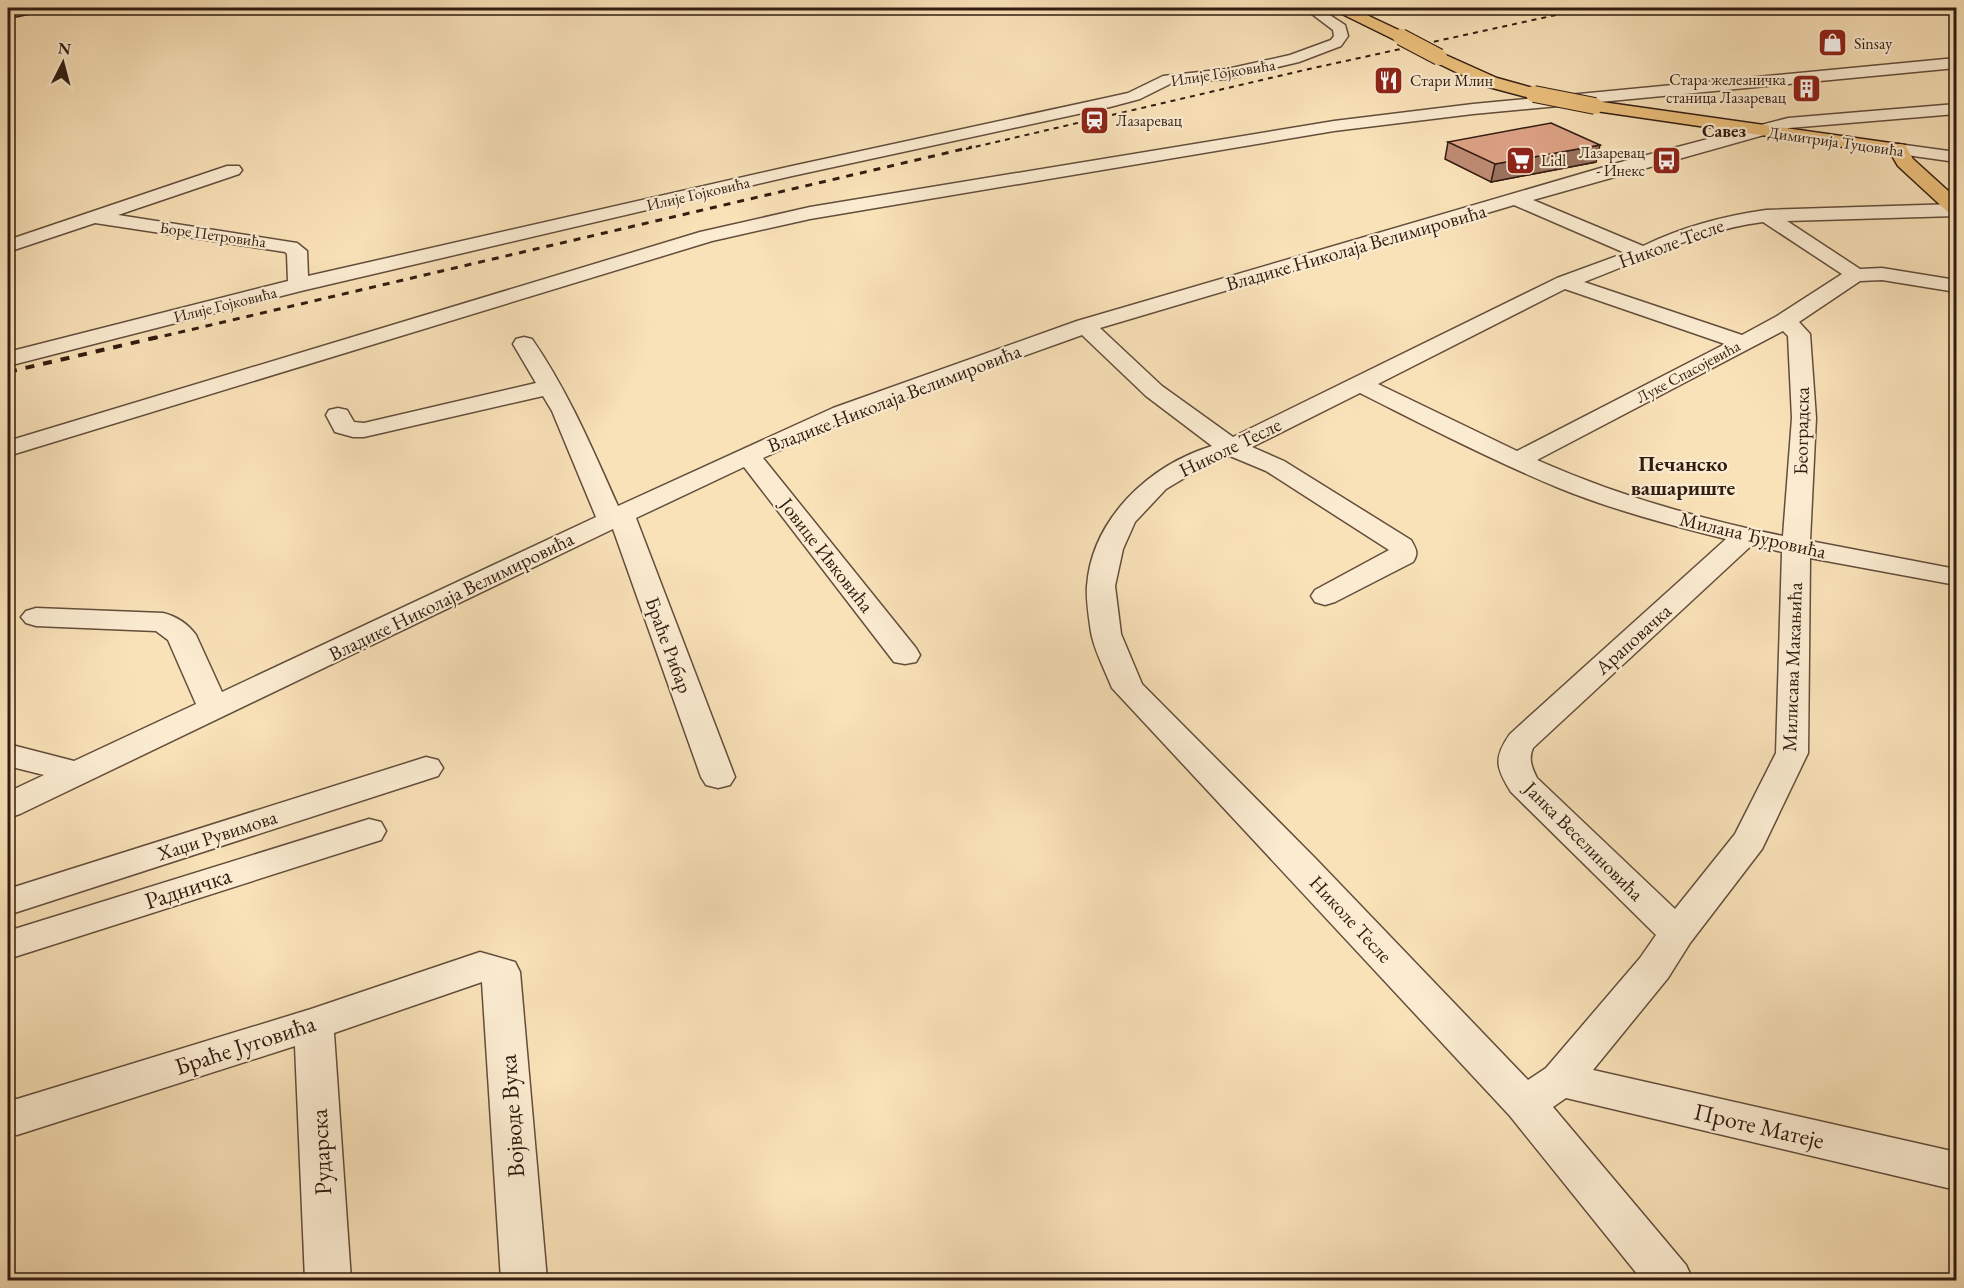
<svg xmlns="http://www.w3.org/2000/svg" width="1964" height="1288" viewBox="0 0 1964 1288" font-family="'EB Garamond',serif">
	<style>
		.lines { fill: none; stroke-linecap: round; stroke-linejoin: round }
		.minor-casing { stroke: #634d3b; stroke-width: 3 }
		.major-casing { stroke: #311c11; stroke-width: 3 }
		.minor { fill: #fbecd1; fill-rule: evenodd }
		.major { fill: #ecc07c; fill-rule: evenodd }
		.rail-far2 { stroke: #311c11; stroke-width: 2; stroke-dasharray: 5 5; stroke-linecap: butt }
		.rail-far1 { stroke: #311c11; stroke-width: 3; stroke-dasharray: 7 7; stroke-linecap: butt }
		.rail { stroke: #311c11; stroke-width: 4; stroke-dasharray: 9 9; stroke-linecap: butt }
		.major-bridge-casing { stroke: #311c11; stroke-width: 18; stroke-linecap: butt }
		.major-bridge { stroke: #ecc07c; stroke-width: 16 }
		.wall { fill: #bf8c74; stroke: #311c11; stroke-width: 1.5 }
		.shaded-wall { fill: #9b725e; stroke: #311c11; stroke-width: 1.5 }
		.building { fill: #dea387; stroke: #311c11; stroke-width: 1.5 }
		.labels { text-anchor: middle; stroke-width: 4.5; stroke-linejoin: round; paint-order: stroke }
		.far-poi-label { font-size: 16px; fill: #311c11; stroke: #fbecd1; text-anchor: start }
		.far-street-label { font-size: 16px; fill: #311c11; stroke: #fbecd1 }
		.far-neighbourhood-label { font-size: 18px; font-weight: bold; fill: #311c11; stroke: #fbecd1 }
		.street-label { font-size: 20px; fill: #311c11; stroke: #fbecd1 }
		.neighbourhood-label { font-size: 21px; font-weight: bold; fill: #311c11; stroke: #fbecd1 }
		.near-street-label { font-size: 24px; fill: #311c11; stroke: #fbecd1 }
	</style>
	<rect width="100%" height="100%" fill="#f9e1b8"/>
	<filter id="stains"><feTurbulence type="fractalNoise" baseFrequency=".00333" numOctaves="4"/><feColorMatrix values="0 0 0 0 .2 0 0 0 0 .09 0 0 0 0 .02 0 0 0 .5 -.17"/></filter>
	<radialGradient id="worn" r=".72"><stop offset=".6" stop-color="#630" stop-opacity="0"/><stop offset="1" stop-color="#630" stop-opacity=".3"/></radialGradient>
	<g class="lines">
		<defs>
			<g id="minor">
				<path d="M1304,8H1319L1345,25L1348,36L1341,46L1299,62L1227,79L1172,83L1140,99L1110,107L792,176L301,291L8,366V352L288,281L287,254L285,252L95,223L8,252V240L227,166H239L242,170L239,174L118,215L297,243L307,251L308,276L792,166L1110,97L1128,93L1163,76L1227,69L1290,55L1331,40L1334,36L1333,30Z"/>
				<path d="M1956,58V68L1473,114L1334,131L810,219L712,241L8,456V441L700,232L810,207L1334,121L1473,104Z"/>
				<path d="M1956,104V114L1789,128L1533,200L1643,246C1682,227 1723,216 1766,210L1956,204V216L1787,221L1860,269L1882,268L1956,280V292L1882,280L1860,281L1799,322L1810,334L1816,418L1810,541L1956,569V585L1810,558L1808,753L1762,849L1690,943L1668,978L1593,1070L1956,1152V1190L1566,1098L1553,1107L1686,1265L1693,1280H1642L1510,1116L1112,688C1105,670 1094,650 1091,632C1089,618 1086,600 1087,586C1092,518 1150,465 1212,446L1146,396L1082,335L851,418L763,458L916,648L920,655L916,662L905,664L894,662L744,467L636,518L735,777L730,785L718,788L706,785L701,777L613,529L20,814L8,818V792L44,775L8,766V744L74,761L196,704L168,640L156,631L36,626L26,623L21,617L26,611L36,608L163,613C176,616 188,624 196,635L222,692L596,517L552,411L543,396L364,437H353L335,432L326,415L329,410L338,408L347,410L354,422L364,423L536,383L513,344L516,339L524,337L532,339C568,391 592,448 618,506L833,408L1077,321L1628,160L1788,118ZM1514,205L1625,253L1557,278L1233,437L1162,386L1100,328ZM1763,222L1842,274L1777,316L1742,335L1584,282C1643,260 1699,230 1763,222ZM1565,289L1725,344L1517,451L1378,384ZM1783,331L1788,336L1792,418L1783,536C1699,519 1616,495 1537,460ZM1360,393C1426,426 1491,460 1559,488C1613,510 1670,525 1726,539L1510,734C1493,758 1496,768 1511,792L1656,935L1640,958L1546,1068L1528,1080L1316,859L1142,684L1121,634L1115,586L1123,549L1135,522L1166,489L1211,462L1230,456L1266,471L1389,550L1315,590L1311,596L1315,602L1325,605L1335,602L1413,562C1419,553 1416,549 1411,540L1284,461L1252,447ZM1752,545L1782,552L1776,753L1735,834L1675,909L1537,778C1532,768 1528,759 1533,748Z"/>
				<path d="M1898,144L1956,152V162L1892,153L1889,149L1892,145Z"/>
				<path d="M426,757L438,760L443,768L438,776L8,915V889Z"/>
				<path d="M369,819L381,822L386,831L381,840L8,959V931Z"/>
				<path d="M480,952L515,962L520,972L547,1280H501L482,982L334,1033L351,1280H305L295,1046L17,1135H8V1099H17L311,1009Z"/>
			</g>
			<g id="major">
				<path d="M17,8H44L41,11L8,18V10Z"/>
				<path d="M1334,8H1352L1407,34L1409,37L1407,40H1395L1336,11Z"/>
				<path d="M1439,52L1497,78L1540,90L1543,94L1540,98L1534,99L1485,86L1433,61L1431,57L1433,53Z"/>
				<path d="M1595,101L1905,145L1913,159L1956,198V215L1949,213L1898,166L1891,154L1589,110L1586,106L1589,102Z"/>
			</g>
		</defs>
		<use href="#minor" class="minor-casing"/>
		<use href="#major" class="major-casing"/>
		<use href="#minor" class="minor"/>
		<use href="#major" class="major"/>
		<path class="rail-far2" d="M966,149L1309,69L1588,8"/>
		<path class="rail-far1" d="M151,339L972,147"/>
		<path class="rail" d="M8,372L158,337"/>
		<defs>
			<g id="major-bridge">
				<path d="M1401,37L1439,57"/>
				<path d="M1534,94L1595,106"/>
			</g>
		</defs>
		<use href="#major-bridge" class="major-bridge-casing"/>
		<use href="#major-bridge" class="major-bridge"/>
	</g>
	<path class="wall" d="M1448,142L1596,162L1491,182L1445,159Z"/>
	<path class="shaded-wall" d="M1600,145L1596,162L1491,182L1495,164Z"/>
	<path class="building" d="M1551,123L1600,145L1495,164L1448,142Z"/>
	<defs>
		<symbol id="shop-square" viewBox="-11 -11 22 22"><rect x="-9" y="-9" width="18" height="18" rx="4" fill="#8f2418" stroke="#fbecd1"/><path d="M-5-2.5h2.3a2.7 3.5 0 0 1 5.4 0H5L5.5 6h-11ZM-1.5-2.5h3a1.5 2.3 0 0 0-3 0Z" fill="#fff"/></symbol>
		<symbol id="restaurant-square" viewBox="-11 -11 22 22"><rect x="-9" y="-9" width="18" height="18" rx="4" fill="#8f2418" stroke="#fbecd1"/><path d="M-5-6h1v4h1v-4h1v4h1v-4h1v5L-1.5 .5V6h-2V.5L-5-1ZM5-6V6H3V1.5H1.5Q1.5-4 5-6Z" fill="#fff"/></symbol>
		<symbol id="building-square" viewBox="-11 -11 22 22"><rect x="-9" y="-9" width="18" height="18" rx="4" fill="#8f2418" stroke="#fbecd1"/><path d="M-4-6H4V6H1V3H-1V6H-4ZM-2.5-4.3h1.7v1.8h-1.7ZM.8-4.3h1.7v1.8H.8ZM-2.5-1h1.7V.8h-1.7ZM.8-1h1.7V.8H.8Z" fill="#fff"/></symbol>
		<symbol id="station-square" viewBox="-11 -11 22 22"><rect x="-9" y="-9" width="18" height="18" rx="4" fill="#8f2418" stroke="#fbecd1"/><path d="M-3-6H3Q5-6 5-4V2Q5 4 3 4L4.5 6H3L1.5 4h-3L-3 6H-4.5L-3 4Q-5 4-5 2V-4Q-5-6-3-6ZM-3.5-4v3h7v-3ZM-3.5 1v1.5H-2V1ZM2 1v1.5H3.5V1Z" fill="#fff"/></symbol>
		<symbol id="supermarket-square" viewBox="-11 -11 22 22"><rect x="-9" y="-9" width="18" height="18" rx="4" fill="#8f2418" stroke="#fbecd1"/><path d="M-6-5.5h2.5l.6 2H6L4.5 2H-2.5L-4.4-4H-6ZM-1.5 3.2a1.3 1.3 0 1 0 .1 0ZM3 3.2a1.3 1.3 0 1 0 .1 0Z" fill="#fff"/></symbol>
		<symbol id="bus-square" viewBox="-11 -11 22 22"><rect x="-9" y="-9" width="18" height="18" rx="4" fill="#8f2418" stroke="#fbecd1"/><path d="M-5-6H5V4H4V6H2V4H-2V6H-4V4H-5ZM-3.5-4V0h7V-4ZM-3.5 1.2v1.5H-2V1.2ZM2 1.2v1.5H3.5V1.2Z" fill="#fff"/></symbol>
	</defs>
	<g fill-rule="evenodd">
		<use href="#shop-square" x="1816" y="26" width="33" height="33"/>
		<use href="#restaurant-square" x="1372" y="64" width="33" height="33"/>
		<use href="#building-square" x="1790" y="72" width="33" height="33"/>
		<use href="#station-square" x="1078" y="104" width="33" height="33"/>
		<use href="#supermarket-square" x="1504" y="144" width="33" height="33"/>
		<use href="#bus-square" x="1650" y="144" width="33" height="33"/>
	</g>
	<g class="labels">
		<g class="far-poi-label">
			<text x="1854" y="49">Sinsay</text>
			<text x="1786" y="85" text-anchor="end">Стара железничка<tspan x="1786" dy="18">станица Лазаревац</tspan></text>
			<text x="1410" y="86">Стари Млин</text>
			<text x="1116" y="126">Лазаревац</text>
			<text x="1645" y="158" text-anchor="end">Лазаревац<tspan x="1645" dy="18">- Инекс</tspan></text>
			<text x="1541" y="166">Lidl</text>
		</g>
		<g class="far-street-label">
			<text transform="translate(1223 72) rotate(-9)" y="6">Илије Гојковића</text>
			<text transform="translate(1836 141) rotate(8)" y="6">Димитрија Туцовића</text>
			<text transform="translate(698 193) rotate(-13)" y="6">Илије Гојковића</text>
			<text transform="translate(213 234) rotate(8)" y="6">Боре Петровића</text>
			<text transform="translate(225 304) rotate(-14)" y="6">Илије Гојковића</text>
			<text transform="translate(1688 371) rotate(-28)" y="6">Луке Спасојевића</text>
		</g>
		<g class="far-neighbourhood-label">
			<text x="1724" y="137">Савез</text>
		</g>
		<g class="street-label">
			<text transform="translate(1671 243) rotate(-20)" y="7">Николе Тесле</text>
			<text transform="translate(1356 247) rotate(-16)" y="7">Владике Николаја Велимировића</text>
			<text transform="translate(894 398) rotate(-21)" y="7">Владике Николаја Велимировића</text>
			<text transform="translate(1801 431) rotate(-89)" y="7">Београдска</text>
			<text transform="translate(1230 447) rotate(-26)" y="7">Николе Тесле</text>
			<text transform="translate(1753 535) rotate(13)" y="7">Милана Ђуровића</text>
			<text transform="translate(827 555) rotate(52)" y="7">Јовице Ивковића</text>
			<text transform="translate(451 596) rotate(-26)" y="7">Владике Николаја Велимировића</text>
			<text transform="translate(1633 639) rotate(-42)" y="7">Араповачка</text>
			<text transform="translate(669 645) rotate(70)" y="7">Браће Рибар</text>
			<text transform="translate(1792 667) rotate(-88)" y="7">Милисава Макањића</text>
			<text transform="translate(217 835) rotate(-18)" y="7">Хаџи Рувимова</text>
			<text transform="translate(1584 841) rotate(45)" y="7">Јанка Веселиновића</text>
			<text transform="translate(1351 919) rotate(47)" y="7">Николе Тесле</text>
		</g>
		<g class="neighbourhood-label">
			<text x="1683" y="471">Печанско<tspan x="1683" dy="24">вашариште</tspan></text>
		</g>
		<g class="near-street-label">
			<text transform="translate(188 888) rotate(-18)" y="8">Радничка</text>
			<text transform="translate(245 1045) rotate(-18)" y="8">Браће Југовића</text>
			<text transform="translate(512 1116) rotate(-94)" y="8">Војводе Вука</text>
			<text transform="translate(1759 1126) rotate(13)" y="8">Проте Матеје</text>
			<text transform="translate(321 1152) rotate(-93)" y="8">Рударска</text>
		</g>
	</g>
	<rect width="1964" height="1288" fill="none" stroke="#f9e1b8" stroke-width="30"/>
	<rect x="9" y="9" width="1946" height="1270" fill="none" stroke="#311c11" stroke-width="3"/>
	<rect x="15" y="15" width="1934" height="1258" fill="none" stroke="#311c11" stroke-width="1.5"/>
	<g transform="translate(63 63) rotate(6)" stroke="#fbecd1" stroke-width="4.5" paint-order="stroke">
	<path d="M0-4.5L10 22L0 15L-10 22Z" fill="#311c11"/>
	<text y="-9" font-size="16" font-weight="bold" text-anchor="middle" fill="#311c11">N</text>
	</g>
	<rect width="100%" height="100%" filter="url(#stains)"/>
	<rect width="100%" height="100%" fill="url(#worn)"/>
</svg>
